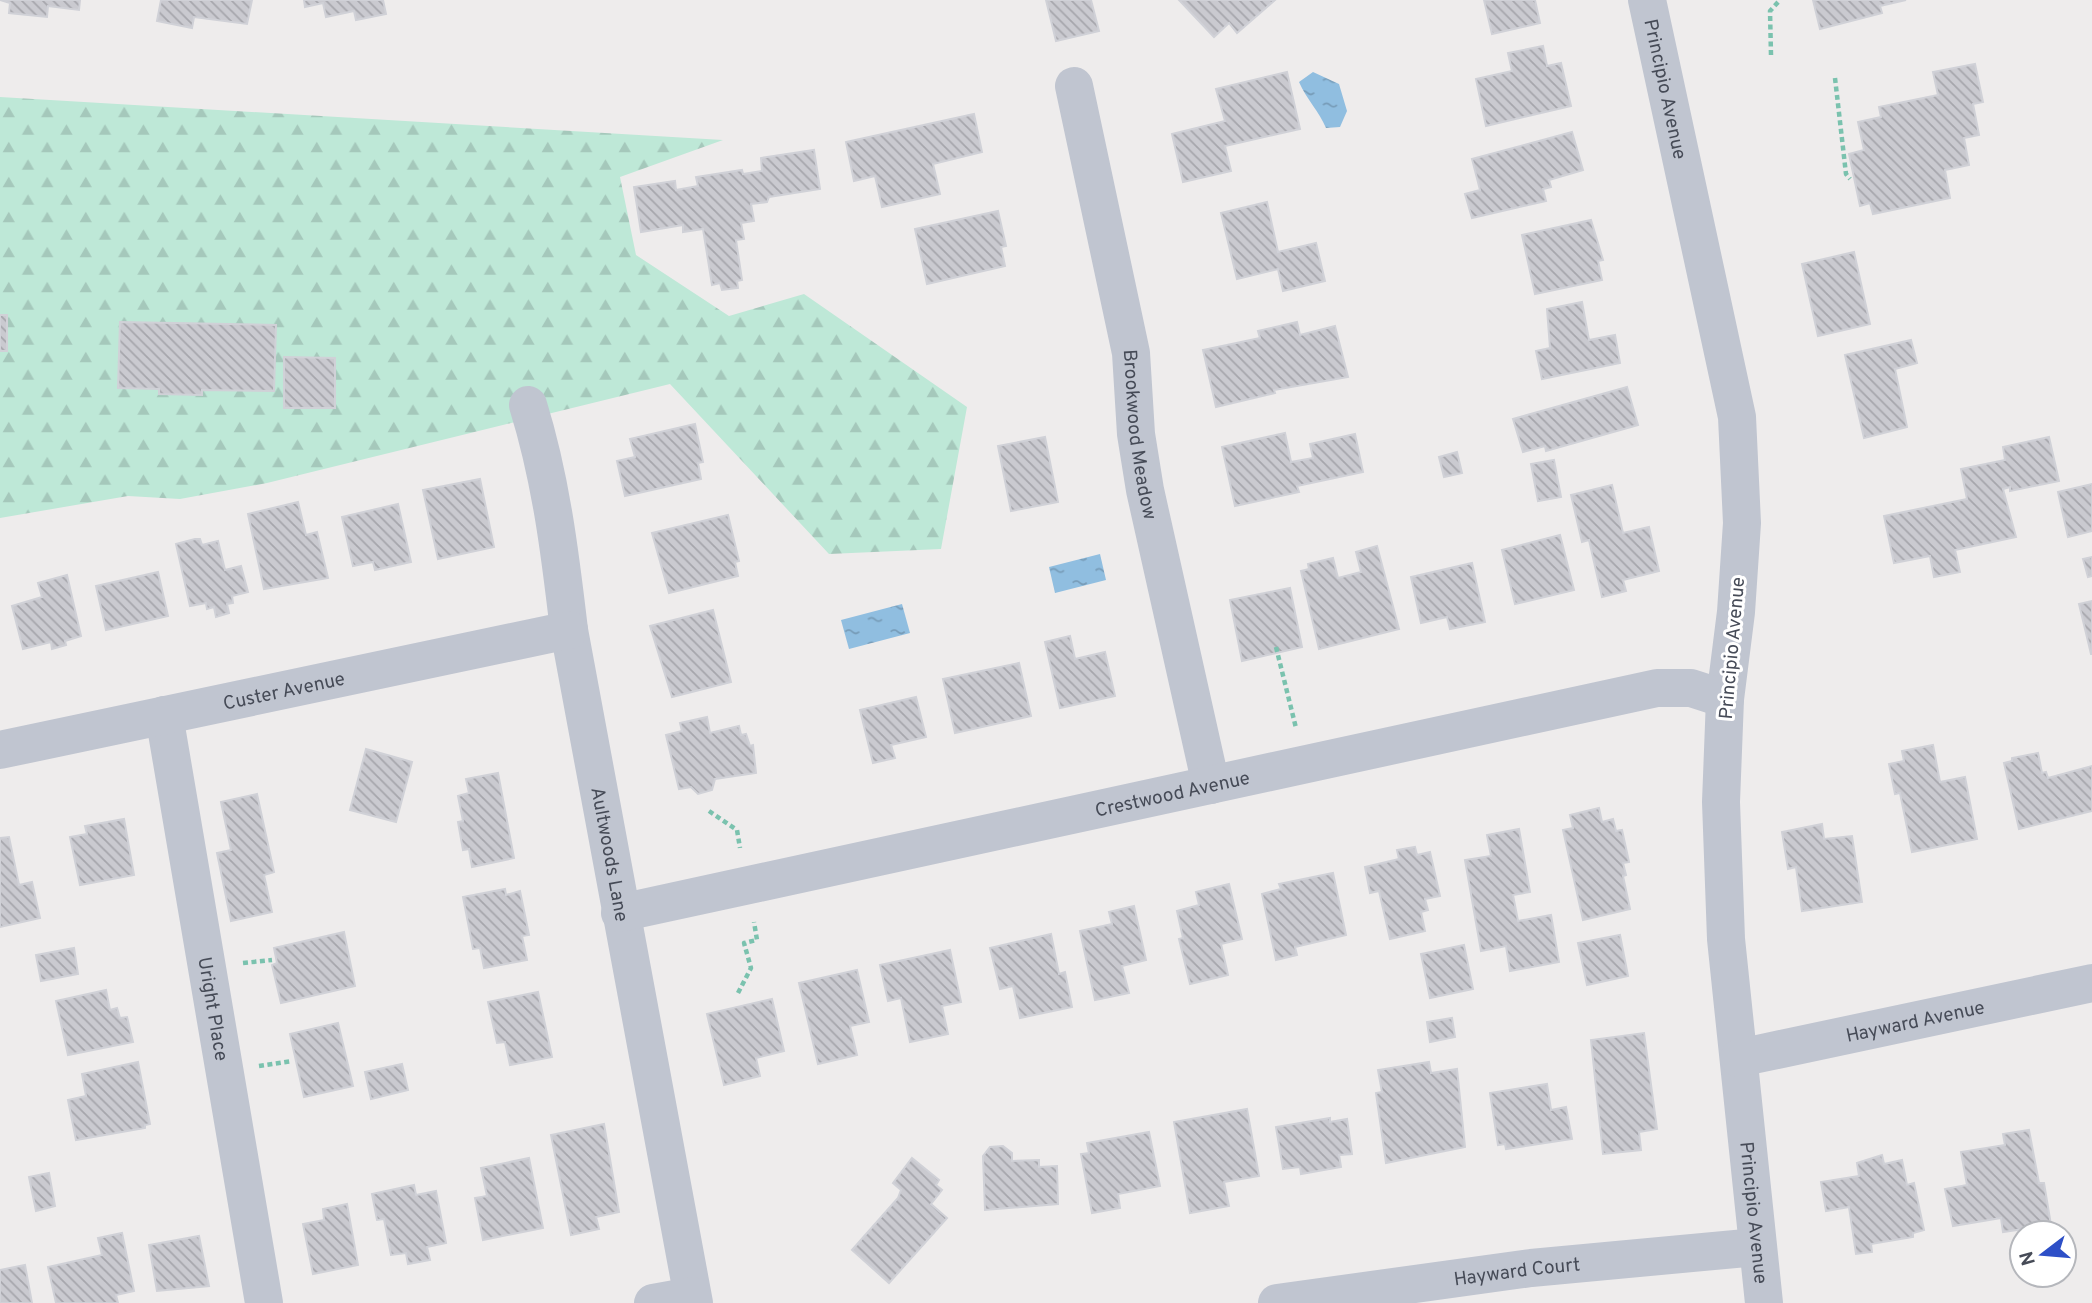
<svg xmlns="http://www.w3.org/2000/svg" width="2092" height="1303" viewBox="0 0 2092 1303" font-family="Overpass,sans-serif">
	<style>
		.forest { fill: url(#forest-firs) }
		.water { fill: url(#water-ripples) }
		.building { fill: url(#building-back-hatch); stroke: #d0d1d7; stroke-width: 2 }
		.lines { fill: none; stroke-linecap: round; stroke-linejoin: round }
		.path { stroke: #7ac2ae; stroke-width: 4.5; stroke-dasharray: 5 3.5; stroke-linecap: butt }
		.minor { stroke: #c0c5d0; stroke-width: 38 }
		.labels { text-anchor: middle; stroke-width: 6; stroke-linejoin: round; paint-order: stroke }
		.street-label { font-size: 19px; fill: #464b57; stroke: #fff }
	</style>
	<defs>
		<pattern id="forest-firs" width="22" height="20" patternUnits="userSpaceOnUse" patternTransform="scale(1.75)"><rect width="22" height="20" fill="#bee8d7"/><path d="M5 1l3.5 6h-7zM16 11l3.5 6h-7z" fill="#a5c8bb"/></pattern>
		<pattern id="water-ripples" width="26" height="14" patternUnits="userSpaceOnUse" patternTransform="scale(1.75)"><rect width="26" height="14" fill="#90bee0"/><path d="M2 4q2-2 4 0t4 0M15 11q2-2 4 0t4 0" fill="none" stroke="#779cb8"/></pattern>
		<pattern id="building-back-hatch" width="6" height="6" patternUnits="userSpaceOnUse" patternTransform="scale(1.75)"><rect width="6" height="6" fill="#cacad0"/><path d="M-1 5l2 2M0 0l6 6M5-1l2 2" fill="none" stroke="#a6a6ac"/></pattern>
	</defs>
	<rect width="100%" height="100%" fill="#eeecec"/>
	<path class="forest" d="M0,97L723,140L620,177L636,255L729,316L804,294L967,407L941,549L829,554L670,384L267,483L180,499L128,496L0,518Z"/>
	<g class="water">
		<path d="M1313,72L1339,84L1347,111L1340,127L1326,128C1319,111 1307,100 1299,82Z"/>
		<path d="M1100,554L1106,580L1055,593L1049,567Z"/>
		<path d="M902,604L910,633L849,649L841,620Z"/>
	</g>
	<g class="building">
		<path d="M0,0H80L79,10L48,6L47,17L9,13L10,3Z"/>
		<path d="M161,0H252L247,24L194,17L192,28L157,21Z"/>
		<path d="M304,0H383L386,14L356,20L354,11L326,17L323,3L305,7Z"/>
		<path d="M1046,0H1091L1099,31L1056,41Z"/>
		<path d="M1179,0H1275L1237,33L1229,23L1214,37Z"/>
		<path d="M1484,0H1535L1540,23L1492,34Z"/>
		<path d="M1813,0H1906L1880,6L1882,13L1820,29Z"/>
		<path d="M1543,46L1547,66L1561,63L1571,106L1486,126L1476,79L1512,71L1508,53Z"/>
		<path d="M1975,64L1983,102L1973,104L1979,135L1964,138L1969,165L1945,170L1950,198L1873,214L1870,203L1860,206L1849,154L1864,150L1858,122L1881,117L1879,107L1938,95L1933,72Z"/>
		<path d="M1287,72L1300,129L1225,146L1231,171L1183,182L1172,134L1225,121L1216,89Z"/>
		<path d="M974,114L982,152L933,164L940,194L882,207L875,176L854,181L846,142Z"/>
		<path d="M1572,132L1583,170L1549,180L1551,187L1543,189L1546,201L1472,218L1465,194L1480,190L1472,159Z"/>
		<path d="M814,150L820,189L769,197L767,202L751,204L754,221L741,223L744,239L736,240L742,280L737,281L738,288L722,290L720,283L712,285L703,229L683,232V225L641,232L634,187L675,181L676,190L698,186L696,177L742,170L743,174L762,171L761,158Z"/>
		<path d="M1267,202L1278,252L1316,243L1325,281L1283,291L1278,269L1237,279L1221,213Z"/>
		<path d="M998,211L1006,246L1001,247L1005,266L927,284L915,229Z"/>
		<path d="M1591,220L1603,260L1598,261L1602,280L1535,294L1522,235Z"/>
		<path d="M1854,252L1870,324L1818,336L1802,264Z"/>
		<path d="M1582,302L1589,340L1615,335L1620,363L1542,379L1536,351L1550,348L1547,309Z"/>
		<rect x="0" y="315" width="7" height="36"/>
		<path d="M120,322L276,325L274,391L202,390V395L159,394V389L118,388Z"/>
		<path d="M1297,322L1300,335L1335,326L1348,377L1274,390L1275,393L1216,407L1203,350L1260,338L1258,331Z"/>
		<path d="M1911,340L1917,363L1895,369L1907,427L1864,438L1845,355Z"/>
		<path d="M284,357L335,358V408H284Z"/>
		<path d="M1627,387L1638,425L1546,451L1545,446L1523,452L1513,419Z"/>
		<path d="M695,424L703,462L698,463L701,479L625,496L617,461L635,457L630,439Z"/>
		<path d="M1285,433L1291,462L1313,458L1310,444L1355,434L1363,472L1297,486L1299,492L1235,506L1222,447Z"/>
		<path d="M1045,437L1058,502L1011,511L998,446Z"/>
		<path d="M2049,437L2059,481L2010,491V487L2003,489L2016,537L1955,550L1960,572L1934,577L1930,556L1894,563L1884,516L1967,499L1961,469L2005,460L2003,447Z"/>
		<path d="M1457,452L1462,473L1444,477L1439,457Z"/>
		<path d="M1554,460L1561,497L1538,501L1531,464Z"/>
		<path d="M480,479L494,547L438,559L423,490Z"/>
		<path d="M2092,484V531L2068,537L2058,492Z"/>
		<path d="M1612,485L1623,533L1649,527L1659,571L1623,580L1626,591L1602,597L1589,540L1582,542L1571,495Z"/>
		<path d="M298,502L306,535L317,532L328,578L264,589L248,514Z"/>
		<path d="M398,504L411,562L375,570L373,562L353,566L342,517Z"/>
		<path d="M728,515L739,561L735,562L738,576L669,593L652,533Z"/>
		<path d="M1560,535L1574,590L1515,604L1502,550Z"/>
		<path d="M195,539H200L202,545L218,541L225,570L241,566L248,592L232,596L233,603L227,604L229,613L216,617L214,607L207,609L206,603L190,606L176,544Z"/>
		<path d="M1377,546L1399,629L1319,649L1301,571L1309,569L1308,564L1333,558L1338,578L1361,572L1356,552Z"/>
		<path d="M2092,557V576L2088,577L2083,559Z"/>
		<path d="M1472,563L1485,622L1450,629L1447,617L1421,623L1411,577Z"/>
		<path d="M158,572L168,616L106,630L96,586Z"/>
		<path d="M67,575L81,636L65,641L66,645L52,649L51,642L23,649L12,606L42,597L38,583Z"/>
		<path d="M1290,588L1302,647L1242,661L1230,600Z"/>
		<path d="M2092,601V654H2091L2079,604Z"/>
		<path d="M713,610L731,682L672,697L650,626Z"/>
		<path d="M1070,636L1075,659L1105,652L1115,696L1060,708L1045,642Z"/>
		<path d="M1019,663L1031,716L955,733L943,679Z"/>
		<path d="M916,697L926,737L891,745L895,758L873,763L860,710Z"/>
		<path d="M707,717L710,733L739,726L741,735L746,734L750,746L753,745L756,773L715,779L712,790L698,794L691,787L679,789L666,735L682,731L680,723Z"/>
		<path d="M1933,745L1940,782L1965,777L1977,839L1912,852L1900,793L1895,794L1889,764L1904,761L1902,751Z"/>
		<path d="M366,749L412,762L396,822L350,810Z"/>
		<path d="M2038,753L2042,773L2046,772L2048,778L2092,766V811L2019,829L2004,763L2012,761V758Z"/>
		<path d="M498,773L514,858L472,867L469,849L463,850L458,822L463,821L458,796L469,793L466,779Z"/>
		<path d="M257,794L274,872L264,875L272,912L231,921L217,853L231,850L221,802Z"/>
		<path d="M1599,808L1602,822L1613,819L1616,831L1622,830L1629,862L1623,863L1626,875L1623,876L1630,909L1583,920L1563,830L1573,828L1570,815Z"/>
		<path d="M124,819L134,875L80,885L70,837L87,834L85,826Z"/>
		<path d="M1822,824L1824,839L1852,836L1862,902L1802,911L1796,867L1788,869L1782,832Z"/>
		<path d="M1519,829L1530,892L1513,895L1518,921L1551,915L1559,962L1510,971L1506,946L1481,951L1465,860L1491,856L1487,835Z"/>
		<path d="M9,837L19,885L32,882L40,918L0,927V838Z"/>
		<path d="M1415,847L1417,855L1430,852L1440,896L1425,899L1428,910L1421,912L1425,931L1390,939L1379,891L1370,893L1365,867L1399,859L1397,850Z"/>
		<path d="M1333,873L1346,935L1295,947L1297,955L1276,960L1262,894L1281,889L1279,884Z"/>
		<path d="M1229,884L1242,939L1221,944L1228,975L1190,984L1179,939L1183,938L1177,911L1199,905L1196,892Z"/>
		<path d="M505,889L506,895L520,891L529,935L522,936L527,960L484,968L480,948L473,949L463,897Z"/>
		<path d="M1134,906L1146,960L1122,966L1129,993L1095,1000L1080,931L1112,924L1109,912Z"/>
		<path d="M344,932L355,986L281,1003L272,965L277,963L274,948Z"/>
		<path d="M1051,934L1059,974L1065,972L1072,1007L1020,1018L1013,986L1000,989L990,948Z"/>
		<path d="M1620,935L1628,976L1587,985L1578,943Z"/>
		<path d="M1464,945L1473,989L1430,998L1421,954Z"/>
		<path d="M74,948L78,974L41,981L36,955Z"/>
		<path d="M950,950L961,1002L942,1006L948,1034L910,1042L901,998L888,1001L880,965Z"/>
		<path d="M857,970L869,1022L850,1026L857,1055L818,1064L799,983Z"/>
		<path d="M106,990L110,1010L117,1008L120,1018L127,1017L133,1042L68,1055L56,1001Z"/>
		<path d="M538,992L552,1057L510,1065L505,1042L497,1043L488,1002Z"/>
		<path d="M772,999L784,1051L756,1058L760,1076L724,1085L707,1014Z"/>
		<path d="M1452,1018L1455,1037L1430,1042L1427,1022Z"/>
		<path d="M338,1023L353,1086L304,1097L290,1034Z"/>
		<path d="M1644,1033L1657,1129L1639,1132L1641,1150L1603,1154L1591,1040Z"/>
		<path d="M138,1062L150,1124L145,1125V1128L76,1140L68,1100L86,1096L82,1074Z"/>
		<path d="M1429,1062L1431,1073L1457,1069L1465,1147L1386,1163L1376,1093L1382,1092L1378,1070Z"/>
		<path d="M402,1064L408,1090L371,1099L365,1072Z"/>
		<path d="M1547,1084L1551,1110L1566,1107L1572,1139L1506,1149L1505,1144L1498,1145L1490,1093Z"/>
		<path d="M1247,1109L1259,1176L1224,1182L1229,1206L1190,1213L1174,1122Z"/>
		<path d="M1330,1118V1122L1347,1119L1352,1154L1339,1155L1341,1167L1301,1174L1300,1167L1283,1169L1276,1127Z"/>
		<path d="M604,1124L619,1212L596,1217L599,1229L571,1235L551,1135Z"/>
		<path d="M2029,1130L2039,1183H2044L2051,1225L2003,1232L2001,1218L1953,1226L1945,1189L1967,1185L1961,1152L2005,1145L2003,1134Z"/>
		<path d="M1149,1132L1160,1186L1118,1194L1120,1208L1092,1213L1081,1154L1089,1153L1087,1143Z"/>
		<path d="M1003,1146L1012,1153V1161L1039,1160V1167L1057,1166L1058,1204L985,1210L983,1156L990,1147Z"/>
		<path d="M1882,1155L1884,1164L1902,1160L1907,1185L1914,1183L1924,1230L1913,1233V1237L1871,1244L1872,1252L1856,1254L1849,1207L1826,1211L1821,1182L1859,1176L1857,1163Z"/>
		<path d="M529,1158L543,1228L483,1240L475,1198L487,1196L481,1168Z"/>
		<path d="M912,1158L939,1180L936,1185L942,1190L931,1204L947,1218L889,1283L852,1250L898,1198L901,1190L893,1183Z"/>
		<path d="M49,1173L55,1206L36,1211L29,1177Z"/>
		<path d="M414,1185L416,1195L436,1191L446,1243L427,1247L430,1260L408,1264L406,1253L391,1255L384,1219L377,1220L372,1194Z"/>
		<path d="M347,1204L358,1265L313,1274L303,1224L324,1220L323,1209Z"/>
		<path d="M122,1233L134,1291L116,1295L118,1303H56L48,1267L102,1255L98,1238Z"/>
		<path d="M199,1236L209,1286L157,1291L149,1245Z"/>
		<path d="M25,1265L32,1303H0V1270Z"/>
	</g>
	<g class="lines">
		<g class="path">
			<path d="M1771,55L1770,11L1780,0"/>
			<path d="M1835,78L1846,174L1850,179"/>
			<path d="M1276,647L1296,728"/>
			<path d="M709,811L737,830L740,848"/>
			<path d="M243,963L272,960"/>
			<path d="M738,993L751,968L744,943L757,940L754,922"/>
			<path d="M259,1066L292,1061"/>
		</g>
		<g class="minor">
			<path id="s1" d="M1647,0L1737,417L1742,523L1736,612L1725,699L1721,802L1726,939L1764,1303"/>
			<path id="s2" d="M1074,86L1131,353L1136,434L1145,490L1211,785"/>
			<path id="s3" d="M528,405C551,479 560,553 569,630L694,1303"/>
			<path id="s4" d="M164,715L264,1303"/>
			<path id="s5" d="M0,750L569,630"/>
			<path id="s6" d="M620,913L1657,688H1691L1725,699"/>
			<path id="s7" d="M1739,1058L2092,983"/>
			<path d="M653,1303L692,1296"/>
			<path id="s8" d="M1277,1303L1531,1268L1757,1247"/>
		</g>
	</g>
	<g class="labels">
		<g class="street-label">
			<text dy="7" stroke="none"><textPath href="#s1" startOffset="91">Principio Avenue</textPath></text>
			<text dy="7" stroke="none"><textPath href="#s2" startOffset="355">Brookwood Meadow</textPath></text>
			<text transform="translate(1731 648) rotate(-85)" y="7">Principio Avenue</text>
			<text dy="7" stroke="none"><textPath href="#s5" startOffset="290">Custer Avenue</textPath></text>
			<text dy="7" stroke="none"><textPath href="#s6" startOffset="565">Crestwood Avenue</textPath></text>
			<text dy="7" stroke="none"><textPath href="#s3" startOffset="457">Aultwoods Lane</textPath></text>
			<text dy="7" stroke="none"><textPath href="#s4" startOffset="298">Uright Place</textPath></text>
			<text dy="7" stroke="none"><textPath href="#s7" startOffset="180">Hayward Avenue</textPath></text>
			<text dy="7" stroke="none"><textPath href="#s1" startOffset="1225">Principio Avenue</textPath></text>
			<text dy="7" stroke="none"><textPath href="#s8" startOffset="242">Hayward Court</textPath></text>
		</g>
	</g>
	<g transform="translate(2043 1254) rotate(254)"><circle r="33" fill="#ffffff" stroke="#b5b7bc" stroke-width="2"/>
	<path d="M0-5L12 26L0 18L-12 26Z" fill="#2d4fc7"/>
	<text y="-10" font-size="19" font-weight="bold" text-anchor="middle" fill="#464b57">N</text>
	</g>
</svg>
